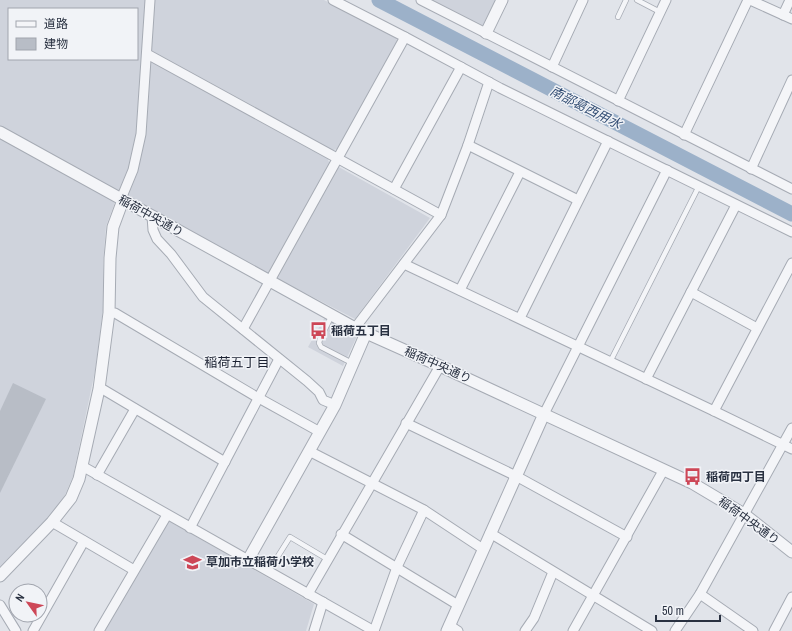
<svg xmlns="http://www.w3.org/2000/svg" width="792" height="631" viewBox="0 0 792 631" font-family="'Archivo Narrow','Noto Sans JP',sans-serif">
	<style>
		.built { fill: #cfd3dc; fill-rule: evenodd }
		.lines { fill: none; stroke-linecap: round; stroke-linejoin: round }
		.river { stroke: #9cb1c9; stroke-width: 15 }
		.building { fill: #b8bdc6 }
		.service-casing { stroke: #a6abb4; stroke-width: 6 }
		.minor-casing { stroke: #a6abb4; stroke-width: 11 }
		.tertiary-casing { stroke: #a6abb4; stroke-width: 13 }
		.service { stroke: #f4f5f8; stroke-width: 4.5 }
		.minor { stroke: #f4f5f8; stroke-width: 9 }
		.tertiary { stroke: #f4f5f8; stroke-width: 11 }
		.labels { text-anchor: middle; stroke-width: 3; stroke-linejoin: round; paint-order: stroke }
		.street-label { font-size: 12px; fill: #293141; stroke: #f1f3f7 }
		.poi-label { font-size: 12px; font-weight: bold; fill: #293141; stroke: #f1f3f7; text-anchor: start }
		.water-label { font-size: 13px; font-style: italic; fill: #344f75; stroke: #f1f3f7 }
		.neighbourhood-label { font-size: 13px; fill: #1c2232; stroke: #f1f3f7 }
	</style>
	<rect width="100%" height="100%" fill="#e1e4ea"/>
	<g class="built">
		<path d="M0,0H324L396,36L397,41L338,149L333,150L328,161L430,218L355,319L280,280L117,190L114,205L106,226L103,263L104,302L95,371L73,476L62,502L53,513L0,568ZM9,9H137V59H9Z"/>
		<path d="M431,0H495L484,25H481Z"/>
		<path d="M325,317L358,334L343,366L308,347Z"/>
		<path d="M169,521L314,604L306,631H104Z"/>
	</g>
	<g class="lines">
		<path class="river" d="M379,0L792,214"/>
	</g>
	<path class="building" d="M13,383L46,399L0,493V411Z"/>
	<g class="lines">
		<defs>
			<g id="service">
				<path d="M637,0L660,12"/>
				<path d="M618,17L626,0"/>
				<path d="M332,315L320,339L319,343L321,347L352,363"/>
				<path d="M610,362L699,186"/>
				<path d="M268,572L290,537L327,559"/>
			</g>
			<g id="minor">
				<path d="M333,0L405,37L500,88L792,232"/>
				<path d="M421,0L792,189"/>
				<path d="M750,0L792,19"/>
				<path d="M783,15L790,0"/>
				<path d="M147,54L441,215"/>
				<path d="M552,67L583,0"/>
				<path d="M618,101L666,0"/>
				<path d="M684,135L748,0"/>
				<path d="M468,145L578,200"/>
				<path d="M751,169L792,80"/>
				<path d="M394,189L461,67"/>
				<path d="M121,199L133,170L141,134L150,0"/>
				<path d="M152,216L153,230L157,239L171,254L203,297L307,381L319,392L323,400L335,405"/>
				<path d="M404,264L714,411L792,449"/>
				<path d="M460,290L520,172"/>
				<path d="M691,292L757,328"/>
				<path d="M109,313H115L255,396L320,432"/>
				<path d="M520,318L608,141"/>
				<path d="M355,328L441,215L468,145L489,82"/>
				<path d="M243,329L405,37"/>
				<path d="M646,379L736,205"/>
				<path d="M99,389L104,390L225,462"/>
				<path d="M714,411L792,263"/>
				<path d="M544,414L667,170"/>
				<path d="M406,423L516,476L627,537"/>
				<path d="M309,451L424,510L483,549"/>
				<path d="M82,466L374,631"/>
				<path d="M97,475L135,409"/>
				<path d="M52,522L134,570"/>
				<path d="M190,528L279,359"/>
				<path d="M490,533L652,631"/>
				<path d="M341,534L458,605"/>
				<path d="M308,594L440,366"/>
				<path d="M700,594L753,631"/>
				<path d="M0,605L16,631"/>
				<path d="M449,625L458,631"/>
				<path d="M33,631L84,541"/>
				<path d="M99,631L167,515"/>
				<path d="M314,631L323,602"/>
				<path d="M374,631L397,567L424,510"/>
				<path d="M525,631L534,618L553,572"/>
				<path d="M573,631L663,471"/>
				<path d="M675,631L700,594L792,428"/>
				<path d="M774,631L792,597"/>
			</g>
			<g id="tertiary">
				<path d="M486,33L502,0"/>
				<path d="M0,132L355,328L440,366L692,483L744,514L792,552"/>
				<path d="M248,560L335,405L366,333"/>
				<path d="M0,576L52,522L71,498L79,479L99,389L109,313L110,258L113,227L123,200"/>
				<path d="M447,631L544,414"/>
			</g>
		</defs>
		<use href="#service" class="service-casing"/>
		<use href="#minor" class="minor-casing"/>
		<use href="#tertiary" class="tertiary-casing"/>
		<use href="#service" class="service"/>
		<use href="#minor" class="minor"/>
		<use href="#tertiary" class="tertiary"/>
	</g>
	<defs>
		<symbol id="bus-bare" viewBox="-9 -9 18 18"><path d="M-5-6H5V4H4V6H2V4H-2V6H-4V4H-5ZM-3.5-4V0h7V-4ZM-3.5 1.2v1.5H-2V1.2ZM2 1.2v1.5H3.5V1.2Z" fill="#cd4757" stroke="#f1f3f7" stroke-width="2.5" paint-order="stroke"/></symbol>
		<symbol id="school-bare" viewBox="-9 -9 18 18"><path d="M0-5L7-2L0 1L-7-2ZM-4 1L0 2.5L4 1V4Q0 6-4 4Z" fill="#cd4757" stroke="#f1f3f7" stroke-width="2.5" paint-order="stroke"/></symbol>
	</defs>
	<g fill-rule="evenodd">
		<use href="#bus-bare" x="306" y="318" width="25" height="25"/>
		<use href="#bus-bare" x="680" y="464" width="25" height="25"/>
		<use href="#school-bare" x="180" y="550" width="25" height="25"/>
	</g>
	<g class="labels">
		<g class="street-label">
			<text transform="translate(151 216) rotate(29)" y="4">稲荷中央通り</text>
			<text transform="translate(438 365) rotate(24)" y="4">稲荷中央通り</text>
			<text transform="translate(749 521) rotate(36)" y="4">稲荷中央通り</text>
		</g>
		<g class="poi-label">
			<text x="331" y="335">稲荷五丁目</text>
			<text x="706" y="481">稲荷四丁目</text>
			<text x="206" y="566">草加市立稲荷小学校</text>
		</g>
		<g class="water-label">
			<text transform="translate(586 107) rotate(27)" y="5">南部葛西用水</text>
		</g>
		<g class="neighbourhood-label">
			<text x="237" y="367">稲荷五丁目</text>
		</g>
	</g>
	<rect x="8" y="8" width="130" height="52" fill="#f1f3f7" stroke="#a1a5ae"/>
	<rect x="16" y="21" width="20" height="6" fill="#f4f5f8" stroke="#a1a5ae"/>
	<text x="44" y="28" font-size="12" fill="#293141">道路</text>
	<rect x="16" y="38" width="20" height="12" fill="#b8bdc6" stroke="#a1a5ae"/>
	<text x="44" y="48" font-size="12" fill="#293141">建物</text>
	<g transform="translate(28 603) rotate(303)"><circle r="19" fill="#f1f3f7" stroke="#a1a5ae"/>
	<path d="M0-3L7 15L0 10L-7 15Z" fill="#cd4757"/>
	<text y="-6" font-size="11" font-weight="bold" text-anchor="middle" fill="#293141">N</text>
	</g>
	<path d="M656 615v6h64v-6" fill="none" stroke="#293141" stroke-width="2"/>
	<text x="662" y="615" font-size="12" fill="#293141" stroke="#f1f3f7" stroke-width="3" paint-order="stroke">50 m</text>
</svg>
